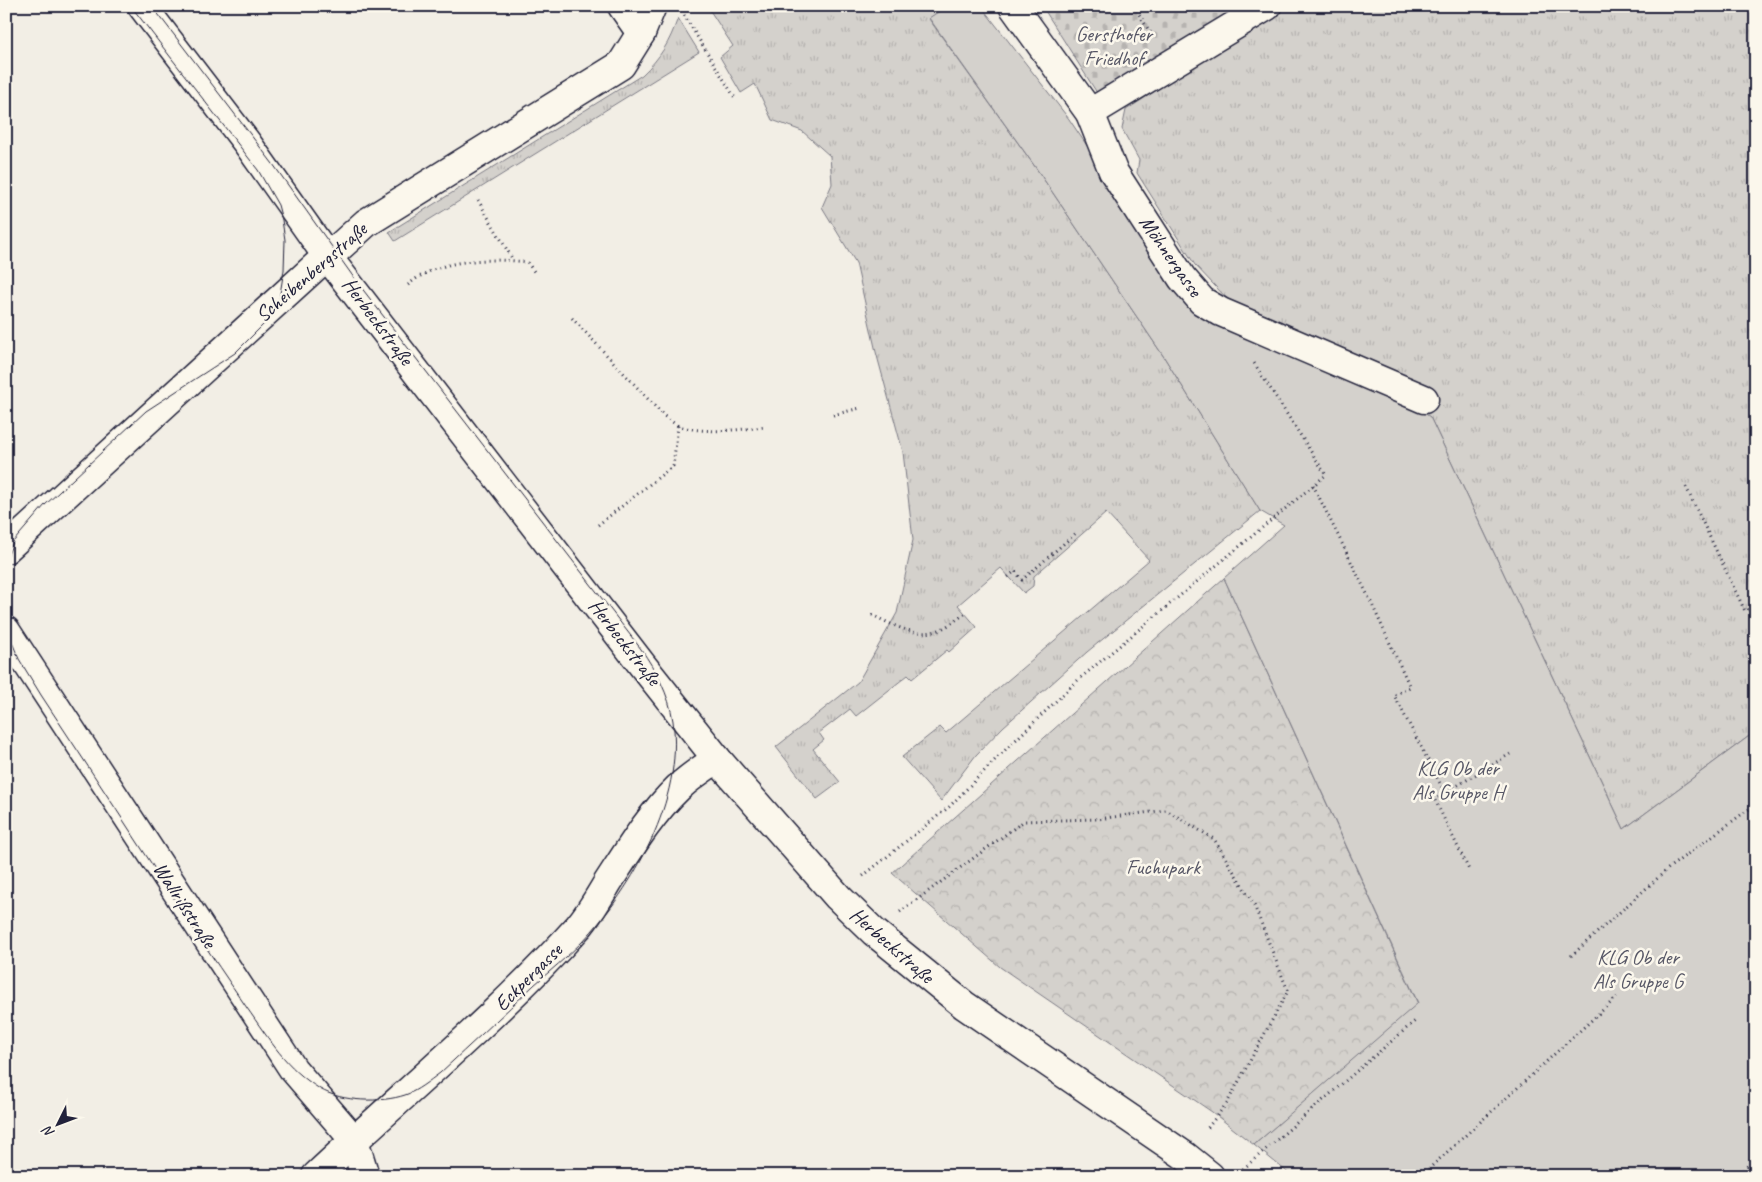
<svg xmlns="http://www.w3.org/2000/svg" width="1762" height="1182" viewBox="0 0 1762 1182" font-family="Caveat,sans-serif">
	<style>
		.grass { fill: url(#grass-tufts); stroke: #7b7a84 }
		.cemetery { fill: url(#cemetery-stones); stroke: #7b7a84 }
		.park { fill: url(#park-crowns); stroke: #7b7a84 }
		.garden { fill: #d4d1cc; stroke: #7b7a84 }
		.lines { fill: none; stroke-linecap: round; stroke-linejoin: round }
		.minor-casing { stroke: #22223b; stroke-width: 31 }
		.path { stroke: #22223b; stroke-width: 3; stroke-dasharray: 1 4; stroke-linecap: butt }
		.minor { stroke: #fbf7ec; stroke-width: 28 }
		.tram { stroke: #22223b; stroke-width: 1 }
		.labels { text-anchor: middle; stroke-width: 5; stroke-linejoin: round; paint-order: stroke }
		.park-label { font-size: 21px; fill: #575766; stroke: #fbf7ec }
		.street-label { font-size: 21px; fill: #22223b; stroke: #fbf7ec }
	</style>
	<defs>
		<pattern id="grass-tufts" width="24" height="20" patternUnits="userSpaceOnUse" patternTransform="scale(1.25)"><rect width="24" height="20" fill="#d4d1cc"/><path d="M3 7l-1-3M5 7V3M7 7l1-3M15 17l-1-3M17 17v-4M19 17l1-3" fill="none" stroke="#b6b3b0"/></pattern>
		<pattern id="cemetery-stones" width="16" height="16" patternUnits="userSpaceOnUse" patternTransform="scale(1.25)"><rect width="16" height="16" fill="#d4d1cc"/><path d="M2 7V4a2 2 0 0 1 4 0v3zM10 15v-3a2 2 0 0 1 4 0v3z" fill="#b6b3b0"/></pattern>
		<pattern id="park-crowns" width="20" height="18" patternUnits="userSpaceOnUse" patternTransform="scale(1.25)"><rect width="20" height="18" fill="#d4d1cc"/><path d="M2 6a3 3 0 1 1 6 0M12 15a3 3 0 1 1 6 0" fill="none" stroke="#b6b3b0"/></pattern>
	</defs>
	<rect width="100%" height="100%" fill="#f2eee5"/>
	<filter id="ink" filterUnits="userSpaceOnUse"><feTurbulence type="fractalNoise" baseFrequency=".02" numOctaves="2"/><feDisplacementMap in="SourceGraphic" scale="10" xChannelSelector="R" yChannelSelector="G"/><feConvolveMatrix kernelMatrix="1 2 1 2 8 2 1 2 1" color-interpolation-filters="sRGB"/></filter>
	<g filter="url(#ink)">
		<g class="grass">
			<path d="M707,6H947L929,19L1036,168L1164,357L1260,511L1087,652L1003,727L976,755L941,801L902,757L940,727L946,733L1149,560L1106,513L1034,576L1033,586L1024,593L1001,568L958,605L977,627L949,652L947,650L912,679L908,675L856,716L850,709L819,733L824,740L813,749L840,782L817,799L776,747L858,682L897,613L913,540L903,452L876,352L856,263L822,207L832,184L830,156L802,131L772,120L755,84L741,93L720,57L733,46Z"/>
			<path d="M1286,6H1756V731L1624,829L1430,417L1234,306L1195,265L1137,173L1139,160L1122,129L1126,110Z"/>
			<path d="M678,18L699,52L395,241L389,232L642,75C661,57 669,43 678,18Z"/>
		</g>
		<path class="cemetery" d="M1042,6H1251L1099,96Z"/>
		<path class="park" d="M1224,578L1418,1004L1254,1145L1212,1112L1000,967L892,873Z"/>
		<path class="garden" d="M947,6H981L1069,119L1184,290L1420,410L1430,417L1624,829L1756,731V1176H1292L1254,1145L1418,1003L1224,578L1284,525L1260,511L1164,357L1036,168L929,18Z"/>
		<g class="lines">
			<defs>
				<g id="minor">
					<path d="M142,6L247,143L327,256L643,666L717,759L838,897L874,932L964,1005L1185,1156L1210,1176"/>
					<path d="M622,6L641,33"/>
					<path d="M1013,6L1090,113L1113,171L1182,278L1202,301L1221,312L1424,399"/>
					<path d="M1090,113L1267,6"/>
					<path d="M6,549L327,256L335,251L366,223L621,65L641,33L652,6"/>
					<path d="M6,631L293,1069L354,1140L365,1176"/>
					<path d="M316,1176C404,1093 498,1016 579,926C590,913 599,897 608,882C629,850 650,815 678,788C690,777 703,768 717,759"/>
				</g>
			</defs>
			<use href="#minor" class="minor-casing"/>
			<g class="path">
				<path d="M1134,6L1152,35H1153"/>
				<path d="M684,15L735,98"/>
				<path d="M478,200L513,260"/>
				<path d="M408,285C439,258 489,258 527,262L535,273"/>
				<path d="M572,318L664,416L678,426"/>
				<path d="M833,415L860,408"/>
				<path d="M1313,485L1370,600L1410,687L1394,695L1445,793L1435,800L1469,870"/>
				<path d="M1686,487L1745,611L1756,605"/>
				<path d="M598,525L673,466L678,426C707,434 735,430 764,427"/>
				<path d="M1008,577L1015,571L1022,580L1076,533"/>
				<path d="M872,615C891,624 917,639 939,630C949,626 957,619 966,613"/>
				<path d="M1445,793L1510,754"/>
				<path d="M863,876L949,807L1000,755L1078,680L1326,475L1254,363"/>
				<path d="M900,912L1024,821L1098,819L1166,810L1214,839L1254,905L1288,991L1227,1103L1206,1130"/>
				<path d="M1571,956L1670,867L1756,804"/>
				<path d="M1243,1169L1415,1021"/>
				<path d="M1421,1176L1617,997"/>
				<path d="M1735,1176L1756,1159"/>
			</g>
			<use href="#minor" class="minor"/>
			<g class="tram">
				<path d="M6,560L13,542L45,505L146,411L235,353L264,324L279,300L284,270L285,240L282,220L278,205L258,170L131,6"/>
				<path d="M6,628L19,659L41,695C92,772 142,849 192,926C210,954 229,981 247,1008C269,1039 286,1068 320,1089C342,1102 381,1103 405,1095C417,1091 429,1081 440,1073C471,1044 503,1015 534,985C550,971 567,957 582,942C634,887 684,799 673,721C669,694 656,671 641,649L357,282L273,164L152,6"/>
			</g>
		</g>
	</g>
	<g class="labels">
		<g class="park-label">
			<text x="1114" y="41">Gersthofer<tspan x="1114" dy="24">Friedhof</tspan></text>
			<text x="1458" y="775">KLG Ob der<tspan x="1458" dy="24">Als Gruppe H</tspan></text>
			<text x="1163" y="874">Fuchupark</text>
			<text x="1638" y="964">KLG Ob der<tspan x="1638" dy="24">Als Gruppe G</tspan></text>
		</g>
		<g class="street-label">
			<text transform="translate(1171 256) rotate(55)" y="7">Möhnergasse</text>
			<text transform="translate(311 272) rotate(-41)" y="7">Scheibenbergstraße</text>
			<text transform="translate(378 321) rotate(53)" y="7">Herbeckstraße</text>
			<text transform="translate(625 642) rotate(52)" y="7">Herbeckstraße</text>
			<text transform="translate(185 905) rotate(57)" y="7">Wallrißstraße</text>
			<text transform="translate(892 945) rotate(41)" y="7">Herbeckstraße</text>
			<text transform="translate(528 977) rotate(-45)" y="7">Eckpergasse</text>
		</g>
	</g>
	<rect width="1762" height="1182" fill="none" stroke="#fbf7ec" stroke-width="25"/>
	<rect x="12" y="12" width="1737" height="1157" fill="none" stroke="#22223b" stroke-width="2" filter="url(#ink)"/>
	<g transform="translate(58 1124) rotate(228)" stroke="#fbf7ec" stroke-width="4" paint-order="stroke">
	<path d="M0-4L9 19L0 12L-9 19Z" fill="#22223b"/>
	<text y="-8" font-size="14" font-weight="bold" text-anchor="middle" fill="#22223b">N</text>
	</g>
</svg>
